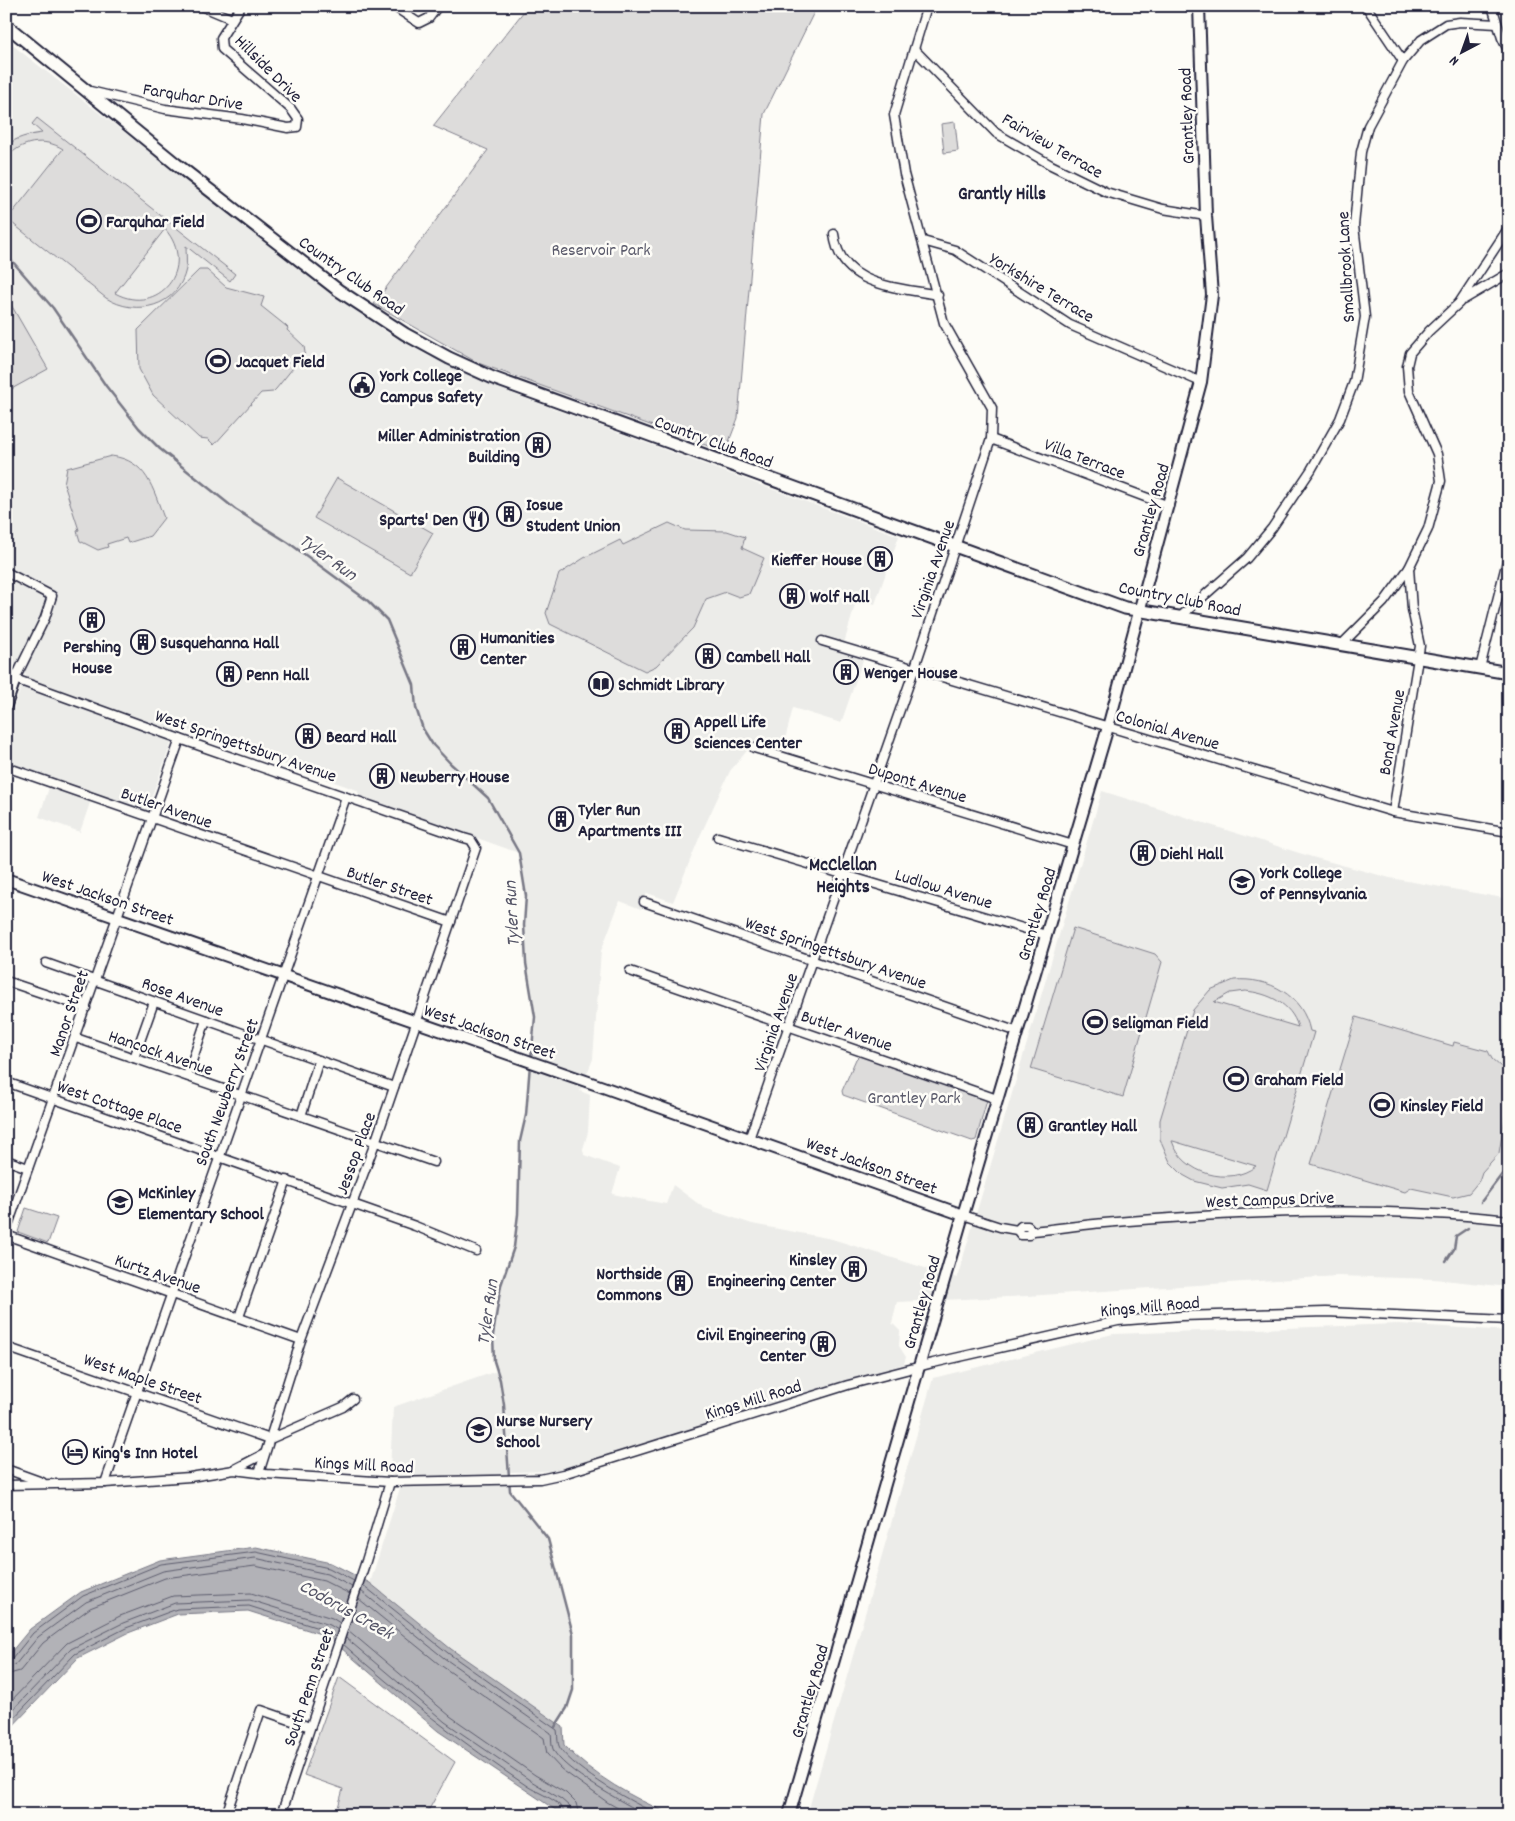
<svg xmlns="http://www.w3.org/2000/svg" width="1515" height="1821" viewBox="0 0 1515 1821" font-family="Dekko,sans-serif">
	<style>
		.built { fill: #ecece9 }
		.green { fill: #dddcdb; stroke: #807f8b; fill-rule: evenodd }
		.water { fill: #b2b2b7; stroke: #787885 }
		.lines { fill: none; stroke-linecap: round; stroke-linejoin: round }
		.shore { stroke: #5c5c6d; stroke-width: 1 }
		.stream { stroke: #787885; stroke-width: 2.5 }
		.minor-casing { stroke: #22223b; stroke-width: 11 }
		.tertiary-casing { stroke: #22223b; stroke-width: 14 }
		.secondary-casing { stroke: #22223b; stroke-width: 15 }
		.minor { stroke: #fdfcf7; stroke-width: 8 }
		.tertiary { stroke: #fdfcf7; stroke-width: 10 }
		.secondary { stroke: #fdfcf7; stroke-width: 11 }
		.labels { text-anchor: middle; stroke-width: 5; stroke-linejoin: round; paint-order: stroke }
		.street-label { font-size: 18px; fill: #22223b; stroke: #fdfcf7 }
		.poi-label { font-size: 18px; font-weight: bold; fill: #22223b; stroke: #fdfcf7; text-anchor: start }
		.park-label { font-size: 18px; fill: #5a5a6b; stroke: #fdfcf7 }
		.neighbourhood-label { font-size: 19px; font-weight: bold; fill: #22223b; stroke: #fdfcf7 }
		.water-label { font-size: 19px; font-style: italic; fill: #545466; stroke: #fdfcf7 }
	</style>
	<rect width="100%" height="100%" fill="#fdfcf7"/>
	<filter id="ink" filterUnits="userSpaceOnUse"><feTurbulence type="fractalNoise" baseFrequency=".02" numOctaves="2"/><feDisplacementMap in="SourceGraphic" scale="10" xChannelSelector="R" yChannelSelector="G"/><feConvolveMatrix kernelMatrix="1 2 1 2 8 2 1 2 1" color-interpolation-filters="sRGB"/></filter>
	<g filter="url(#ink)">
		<g class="built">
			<path d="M6,40L329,292L388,333L428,356L516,395L899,536L875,604L857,598L843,647L865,654L841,723L793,708L783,747L756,740L730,771L700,836L673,902L647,893L641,909L620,901L601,951L593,1059L580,1091L590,1095L588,1132L583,1149L584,1155L620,1168L612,1194L666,1204L673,1185L704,1208L752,1224L832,1239L957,1278L1102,791L1312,857L1390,878L1509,899V1287L1434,1279L1337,1276L1027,1296L897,1302L892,1323L900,1331L899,1346L906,1357L904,1364L555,1471L509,1472L510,1491L514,1498L548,1539L573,1634V1685L567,1708L557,1724L451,1649L370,1583L400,1488L390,1471L393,1407L497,1371L494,1361V1317L501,1285L514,1247L518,1214L520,1141L526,1115L527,1084L535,1017L526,963L524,925L526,896L519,853L360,796L357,790L177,727L147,810H142L93,794L80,832L39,817L52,779L6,762V727L26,675L6,664Z"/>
			<path d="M1398,1324L1509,1331V1815H807L933,1378L1113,1334Z"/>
		</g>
		<g class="green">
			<path d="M528,6H817L764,114L738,418L725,452L478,363L374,304L488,150L433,126Z"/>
			<path d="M37,118L235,274L230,281L186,246C186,253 187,261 186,269C178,307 136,317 106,298L7,219L6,205L13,212L63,149C44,137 20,141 6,159V146C17,137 28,135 42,133L32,124ZM165,229C198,267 159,317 115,293Z"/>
			<path d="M955,122L958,151L944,153L941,124Z"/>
			<path d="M199,270H207L226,287L264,297L261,306L286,326L288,328L287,330L304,346L305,353L276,389L273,392L261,393L214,445L208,439L199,438L153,395L139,369L138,330Z"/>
			<path d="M6,296L48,369L6,392Z"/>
			<path d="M111,456C147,460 153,489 164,518L150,536L128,543L126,538L107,544L108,547L98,550L80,541L77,531L79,530L64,484L67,468Z"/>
			<path d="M337,478L433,533L410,573L314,518Z"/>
			<path d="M669,523L685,530L727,531L745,537L742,548L764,558L749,594L739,597L726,592L706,599L693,628L656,666L645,671L550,624L546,613L559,574L584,558L620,540L623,545Z"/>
			<path d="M1073,928L1155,954L1162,962L1123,1097L1031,1069Z"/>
			<path d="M1234,980C1269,977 1303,995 1310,1031L1314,1032L1267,1190L1248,1184L1222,1188L1194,1181L1183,1175L1170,1162L1160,1139V1120L1193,1010L1210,990ZM1245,991C1268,993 1291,1003 1298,1027L1214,1002L1230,993ZM1172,1141H1173L1256,1166C1229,1187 1183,1174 1172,1141Z"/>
			<path d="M1356,1017L1453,1046L1454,1042L1488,1051L1492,1059L1509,1074V1093L1499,1153L1482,1172L1479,1181L1469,1193L1453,1197L1411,1188L1405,1192L1311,1164Z"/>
			<path d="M860,1055L987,1100L976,1140L972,1141L843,1095L842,1091L856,1059Z"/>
			<path d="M26,1208L57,1218L48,1243L18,1232Z"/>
			<path d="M339,1677L455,1762L426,1815H336L343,1789L304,1775Z"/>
		</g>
		<path class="water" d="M256,1547L331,1563L370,1583L451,1649L563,1727L564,1745C593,1776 633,1798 672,1815H563L438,1731L327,1636L248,1611L178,1614L128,1633L78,1658L6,1733V1658L30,1629L81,1592L160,1560Z"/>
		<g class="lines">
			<g class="shore">
				<path d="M363,1585L448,1653L557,1730C558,1735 557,1743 560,1748C575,1771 634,1804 660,1815"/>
				<path d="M361,1591L444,1658L551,1733C552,1738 551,1744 553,1749C561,1770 625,1803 646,1815"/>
				<path d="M359,1599L439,1664L544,1738L547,1754L561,1769L607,1802L630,1815"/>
				<path d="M348,1630L450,1716L535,1775L566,1793L576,1803L579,1815"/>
				<path d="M346,1638L445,1722L531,1781L561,1799L570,1807L572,1815"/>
				<path d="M343,1644C401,1696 463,1743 527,1786C537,1793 564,1801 565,1815"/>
				<path d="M6,1661L12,1659L33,1633L83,1596L161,1564L256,1552L329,1568L354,1581"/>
				<path d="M6,1667L15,1665L38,1637L86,1602L163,1571L255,1558L327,1574L352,1587"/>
				<path d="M6,1675L20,1671L43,1643L90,1608L165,1578L255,1566L324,1581L350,1594"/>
				<path d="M6,1706L67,1643L120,1616L173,1596L251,1593L332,1618L340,1623"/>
				<path d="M6,1717L71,1649L123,1623L175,1603L250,1600L330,1625L338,1630"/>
				<path d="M6,1726L75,1654L126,1628L177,1609L249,1606L328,1631L335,1637"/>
			</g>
			<g class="stream">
				<path d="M6,254L53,308L106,386L139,428L160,449L235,509L289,543L368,601L387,620L414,685L416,708L423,729L433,745L451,764L488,798L519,853L526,896L524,925L526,963L535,1017L531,1059"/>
				<path d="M1509,956L1506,961L1509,970"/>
				<path d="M530,1064L526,1115L520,1141L518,1214L514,1247L501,1285L493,1335L494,1361L500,1380L504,1405L510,1491L548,1539L573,1634V1690L567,1708L555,1727"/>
				<path d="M1481,1202L1503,1173L1509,1150"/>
				<path d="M1446,1261L1454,1249L1456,1236L1468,1228"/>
			</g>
			<defs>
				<g id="minor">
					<path d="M201,6L232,19"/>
					<path d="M393,6L419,23L429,18L438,6"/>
					<path d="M1366,6L1403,61"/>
					<path d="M1492,6L1502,38L1509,52"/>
					<path d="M915,50L996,133L1051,165L1106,192L1163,209L1206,216"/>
					<path d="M90,91L165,109L242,119L288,128L297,127L298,119L291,109L222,49L221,38L241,6"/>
					<path d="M834,234C840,287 897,287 938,295"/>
					<path d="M923,241L955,250L1070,325L1201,382"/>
					<path d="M1463,300L1509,273"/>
					<path d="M991,439L1169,506"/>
					<path d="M6,572L52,596L45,618L15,679L180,739L464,838L471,840L476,848L375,1143L301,1340L259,1473"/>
					<path d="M1180,617L1247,558L1272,528L1311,470L1340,419L1354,382L1365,317L1354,226L1361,152L1368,126L1403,61L1421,40L1446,24L1460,22L1497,24"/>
					<path d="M822,641L1393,812L1509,832"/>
					<path d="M1341,645L1384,602L1409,568"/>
					<path d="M1480,668L1509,553"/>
					<path d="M754,748L1073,845"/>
					<path d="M6,767L451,922"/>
					<path d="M1393,812L1420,646L1412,609L1409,568L1428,529L1441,481L1437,454L1409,391L1407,366L1410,353L1429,331L1459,303L1509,227"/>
					<path d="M718,837L1046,935"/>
					<path d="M644,902L1018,1032"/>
					<path d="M46,963L394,1087"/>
					<path d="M630,971L997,1099"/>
					<path d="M6,981L86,1008"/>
					<path d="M76,1038L434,1162"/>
					<path d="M134,1058L154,1002"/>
					<path d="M187,1076L206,1020"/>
					<path d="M6,1082L415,1226L476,1251"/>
					<path d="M301,1116L319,1060"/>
					<path d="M749,1139L914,670L991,439L992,408L944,323L904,174L894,115L927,6"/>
					<path d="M6,1160L28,1168"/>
					<path d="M963,1215L1000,1227L1017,1230L1021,1235H1029L1032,1231C1056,1229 1080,1225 1104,1223C1238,1212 1375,1205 1509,1220"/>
					<path d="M1017,1230L1021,1226H1028L1032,1231"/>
					<path d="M6,1231L180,739"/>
					<path d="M6,1235L301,1340"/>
					<path d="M239,1317L287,1180"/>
					<path d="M6,1347L270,1439L343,1407L353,1399"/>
					<path d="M6,1469L42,1482"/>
					<path d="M235,1469L264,1454"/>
					<path d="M105,1483L346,797"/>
					<path d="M6,1485L105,1483L190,1477L234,1470L266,1474L390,1482L540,1479L563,1474L848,1385L933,1363L1118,1321L1181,1316L1326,1312L1509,1320"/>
					<path d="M226,1815L261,1710L310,1727"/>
					<path d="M281,1815L366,1561L390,1482"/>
				</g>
				<g id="tertiary">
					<path d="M6,674L15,679L6,705"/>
					<path d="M6,879L603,1087L963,1215"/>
					<path d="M789,1815L963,1215L1108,727L1201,382L1212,295L1206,216L1199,6"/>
				</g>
				<path id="secondary" d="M6,25L176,164L338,290L405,334L449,358L493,378L1125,608L1509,673"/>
			</defs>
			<use href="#minor" class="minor-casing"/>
			<use href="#tertiary" class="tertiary-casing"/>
			<use href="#secondary" class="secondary-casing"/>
			<use href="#minor" class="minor"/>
			<use href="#tertiary" class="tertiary"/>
			<use href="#secondary" class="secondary"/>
		</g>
	</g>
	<defs>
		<symbol id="stadium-ring" viewBox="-11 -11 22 22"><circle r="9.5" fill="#fdfcf7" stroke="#22223b" stroke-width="1.5"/><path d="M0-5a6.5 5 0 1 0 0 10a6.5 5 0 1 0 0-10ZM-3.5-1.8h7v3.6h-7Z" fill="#22223b"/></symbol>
		<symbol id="civic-ring" viewBox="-11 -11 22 22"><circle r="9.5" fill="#fdfcf7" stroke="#22223b" stroke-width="1.5"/><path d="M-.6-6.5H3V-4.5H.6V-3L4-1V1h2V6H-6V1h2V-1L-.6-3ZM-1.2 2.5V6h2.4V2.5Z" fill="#22223b"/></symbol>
		<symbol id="building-ring" viewBox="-11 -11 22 22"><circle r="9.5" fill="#fdfcf7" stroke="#22223b" stroke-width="1.5"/><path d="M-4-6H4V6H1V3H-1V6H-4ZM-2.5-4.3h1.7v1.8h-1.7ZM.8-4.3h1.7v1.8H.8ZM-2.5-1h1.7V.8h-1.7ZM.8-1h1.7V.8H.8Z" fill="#22223b"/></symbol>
		<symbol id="restaurant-ring" viewBox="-11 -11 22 22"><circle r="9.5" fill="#fdfcf7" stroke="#22223b" stroke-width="1.5"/><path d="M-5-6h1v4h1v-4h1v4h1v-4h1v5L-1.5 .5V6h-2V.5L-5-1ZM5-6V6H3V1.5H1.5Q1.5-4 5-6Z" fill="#22223b"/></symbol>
		<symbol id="library-ring" viewBox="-11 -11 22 22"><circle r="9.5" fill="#fdfcf7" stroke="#22223b" stroke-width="1.5"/><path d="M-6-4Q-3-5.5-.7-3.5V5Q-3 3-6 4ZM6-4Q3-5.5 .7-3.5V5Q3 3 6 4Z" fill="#22223b"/></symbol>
		<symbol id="university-ring" viewBox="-11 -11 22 22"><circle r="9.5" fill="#fdfcf7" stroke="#22223b" stroke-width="1.5"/><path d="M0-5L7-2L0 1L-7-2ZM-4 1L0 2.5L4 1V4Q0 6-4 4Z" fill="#22223b"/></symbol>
		<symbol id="school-ring" viewBox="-11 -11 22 22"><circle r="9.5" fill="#fdfcf7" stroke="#22223b" stroke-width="1.5"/><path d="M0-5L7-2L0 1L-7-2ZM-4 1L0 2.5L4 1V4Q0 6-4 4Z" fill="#22223b"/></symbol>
		<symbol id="hotel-ring" viewBox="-11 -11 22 22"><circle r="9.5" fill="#fdfcf7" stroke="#22223b" stroke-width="1.5"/><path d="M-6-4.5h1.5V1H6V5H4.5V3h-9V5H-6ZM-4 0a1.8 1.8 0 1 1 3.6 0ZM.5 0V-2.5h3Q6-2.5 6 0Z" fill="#22223b"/></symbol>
	</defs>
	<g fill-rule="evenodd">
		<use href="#stadium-ring" x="75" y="207" width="28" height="28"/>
		<use href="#stadium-ring" x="204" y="347" width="28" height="28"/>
		<use href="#civic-ring" x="348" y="371" width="28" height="28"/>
		<use href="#building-ring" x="524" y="431" width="28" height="28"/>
		<use href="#building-ring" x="495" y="500" width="28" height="28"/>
		<use href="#restaurant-ring" x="462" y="505" width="28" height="28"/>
		<use href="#building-ring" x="866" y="545" width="28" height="28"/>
		<use href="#building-ring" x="778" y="582" width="28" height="28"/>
		<use href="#building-ring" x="78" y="606" width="28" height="28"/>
		<use href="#building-ring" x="129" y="628" width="28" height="28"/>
		<use href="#building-ring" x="449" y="633" width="28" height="28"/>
		<use href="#building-ring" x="694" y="642" width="28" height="28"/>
		<use href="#building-ring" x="832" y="658" width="28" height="28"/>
		<use href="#building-ring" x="215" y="660" width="28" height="28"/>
		<use href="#library-ring" x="587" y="670" width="28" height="28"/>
		<use href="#building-ring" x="663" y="717" width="28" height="28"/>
		<use href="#building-ring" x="294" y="722" width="28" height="28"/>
		<use href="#building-ring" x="368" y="762" width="28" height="28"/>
		<use href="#building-ring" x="547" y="805" width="28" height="28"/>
		<use href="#building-ring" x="1129" y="839" width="28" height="28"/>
		<use href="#university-ring" x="1228" y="868" width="28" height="28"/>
		<use href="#stadium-ring" x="1081" y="1008" width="28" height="28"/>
		<use href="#stadium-ring" x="1222" y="1065" width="28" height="28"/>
		<use href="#stadium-ring" x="1368" y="1091" width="28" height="28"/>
		<use href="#building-ring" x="1016" y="1111" width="28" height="28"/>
		<use href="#school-ring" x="106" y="1188" width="28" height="28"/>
		<use href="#building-ring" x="840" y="1255" width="28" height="28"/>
		<use href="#building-ring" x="666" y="1269" width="28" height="28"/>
		<use href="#building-ring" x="809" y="1330" width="28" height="28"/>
		<use href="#school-ring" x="465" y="1416" width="28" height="28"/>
		<use href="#hotel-ring" x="61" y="1438" width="28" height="28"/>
	</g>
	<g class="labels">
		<g class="street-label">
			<text transform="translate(269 68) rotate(45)" y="6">Hillside Drive</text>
			<text transform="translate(193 96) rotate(9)" y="6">Farquhar Drive</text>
			<text transform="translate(1186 116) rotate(-92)" y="6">Grantley Road</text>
			<text transform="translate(1053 145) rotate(30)" y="6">Fairview Terrace</text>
			<text transform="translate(1345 267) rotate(-93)" y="6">Smallbrook Lane</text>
			<text transform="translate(352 275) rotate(35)" y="6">Country Club Road</text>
			<text transform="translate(1042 287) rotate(31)" y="6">Yorkshire Terrace</text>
			<text transform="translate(714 441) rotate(20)" y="6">Country Club Road</text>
			<text transform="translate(1085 458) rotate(21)" y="6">Villa Terrace</text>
			<text transform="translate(1150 510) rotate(-74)" y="6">Grantley Road</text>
			<text transform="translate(932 569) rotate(-71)" y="6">Virginia Avenue</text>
			<text transform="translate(1180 598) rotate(11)" y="6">Country Club Road</text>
			<text transform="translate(1168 729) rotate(16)" y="6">Colonial Avenue</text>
			<text transform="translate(1391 732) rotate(-80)" y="6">Bond Avenue</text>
			<text transform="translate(246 745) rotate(19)" y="6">West Springettsbury Avenue</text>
			<text transform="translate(918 782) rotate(17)" y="6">Dupont Avenue</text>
			<text transform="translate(167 807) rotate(19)" y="6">Butler Avenue</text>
			<text transform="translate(390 885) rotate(19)" y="6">Butler Street</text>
			<text transform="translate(944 888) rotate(17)" y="6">Ludlow Avenue</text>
			<text transform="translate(108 897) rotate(19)" y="6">West Jackson Street</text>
			<text transform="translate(1036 914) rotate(-73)" y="6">Grantley Road</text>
			<text transform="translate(836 952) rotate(19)" y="6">West Springettsbury Avenue</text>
			<text transform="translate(183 996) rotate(20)" y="6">Rose Avenue</text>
			<text transform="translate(68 1013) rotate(-71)" y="6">Manor Street</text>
			<text transform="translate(775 1022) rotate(-71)" y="6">Virginia Avenue</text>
			<text transform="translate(847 1030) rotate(19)" y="6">Butler Avenue</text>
			<text transform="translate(490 1031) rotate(19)" y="6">West Jackson Street</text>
			<text transform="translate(161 1052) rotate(19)" y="6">Hancock Avenue</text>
			<text transform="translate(226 1092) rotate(-70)" y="6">South Newberry Street</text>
			<text transform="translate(120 1106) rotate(19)" y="6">West Cottage Place</text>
			<text transform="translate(355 1153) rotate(-70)" y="6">Jessop Place</text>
			<text transform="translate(872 1165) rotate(20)" y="6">West Jackson Street</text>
			<text transform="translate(1270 1199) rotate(-2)" y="6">West Campus Drive</text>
			<text transform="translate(158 1273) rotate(19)" y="6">Kurtz Avenue</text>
			<text transform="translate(921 1302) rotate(-74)" y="6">Grantley Road</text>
			<text transform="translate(1150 1306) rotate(-5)" y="6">Kings Mill Road</text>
			<text transform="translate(143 1378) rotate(19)" y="6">West Maple Street</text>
			<text transform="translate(753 1399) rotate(-17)" y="6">Kings Mill Road</text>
			<text transform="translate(364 1464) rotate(3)" y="6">Kings Mill Road</text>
			<text transform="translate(308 1687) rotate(-71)" y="6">South Penn Street</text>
			<text transform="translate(809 1691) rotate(-74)" y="6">Grantley Road</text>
		</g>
		<g class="poi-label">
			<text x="106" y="227">Farquhar Field</text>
			<text x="236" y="367">Jacquet Field</text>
			<text x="380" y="381">York College<tspan x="380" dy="21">Campus Safety</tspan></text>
			<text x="520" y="441" text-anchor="end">Miller Administration<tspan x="520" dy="21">Building</tspan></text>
			<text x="526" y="510">Iosue<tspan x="526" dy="21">Student Union</tspan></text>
			<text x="458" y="525" text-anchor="end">Sparts' Den</text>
			<text x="862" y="565" text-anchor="end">Kieffer House</text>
			<text x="810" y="602">Wolf Hall</text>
			<text x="480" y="643">Humanities<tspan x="480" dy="21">Center</tspan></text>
			<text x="160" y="648">Susquehanna Hall</text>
			<text x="92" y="652" text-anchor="middle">Pershing<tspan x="92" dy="21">House</tspan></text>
			<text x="726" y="662">Cambell Hall</text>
			<text x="864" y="678">Wenger House</text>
			<text x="246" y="680">Penn Hall</text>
			<text x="618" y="690">Schmidt Library</text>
			<text x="694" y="727">Appell Life<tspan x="694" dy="21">Sciences Center</tspan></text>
			<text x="326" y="742">Beard Hall</text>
			<text x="400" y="782">Newberry House</text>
			<text x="578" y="815">Tyler Run<tspan x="578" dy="21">Apartments III</tspan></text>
			<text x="1160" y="859">Diehl Hall</text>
			<text x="1260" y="878">York College<tspan x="1260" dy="21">of Pennsylvania</tspan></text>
			<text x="1112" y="1028">Seligman Field</text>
			<text x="1254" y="1085">Graham Field</text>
			<text x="1400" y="1111">Kinsley Field</text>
			<text x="1048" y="1131">Grantley Hall</text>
			<text x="138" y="1198">McKinley<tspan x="138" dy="21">Elementary School</tspan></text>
			<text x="836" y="1265" text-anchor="end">Kinsley<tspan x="836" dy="21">Engineering Center</tspan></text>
			<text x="662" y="1279" text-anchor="end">Northside<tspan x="662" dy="21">Commons</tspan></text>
			<text x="806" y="1340" text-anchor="end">Civil Engineering<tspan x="806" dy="21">Center</tspan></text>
			<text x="496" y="1426">Nurse Nursery<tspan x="496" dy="21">School</tspan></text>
			<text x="92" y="1458">King's Inn Hotel</text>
		</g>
		<g class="park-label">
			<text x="601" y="255">Reservoir Park</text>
			<text x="914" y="1103">Grantley Park</text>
		</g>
		<g class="neighbourhood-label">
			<text x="1002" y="199">Grantly Hills</text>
			<text x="843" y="870">McClellan<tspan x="843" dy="22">Heights</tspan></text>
		</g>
		<g class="water-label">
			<text transform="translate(329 556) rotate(36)" y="7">Tyler Run</text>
			<text transform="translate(510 914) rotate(-93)" y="7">Tyler Run</text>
			<text transform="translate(486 1312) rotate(-82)" y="7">Tyler Run</text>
			<text transform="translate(347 1608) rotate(29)" y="7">Codorus Creek</text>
		</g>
	</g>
	<rect width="1515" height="1821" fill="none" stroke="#fdfcf7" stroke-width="25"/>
	<rect x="12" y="12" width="1490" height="1796" fill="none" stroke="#22223b" stroke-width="2" filter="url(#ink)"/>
	<g transform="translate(1462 52) rotate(221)" stroke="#fdfcf7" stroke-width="4" paint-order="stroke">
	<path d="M0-4L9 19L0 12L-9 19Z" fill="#22223b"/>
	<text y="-8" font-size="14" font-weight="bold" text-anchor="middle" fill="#22223b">N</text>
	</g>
</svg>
